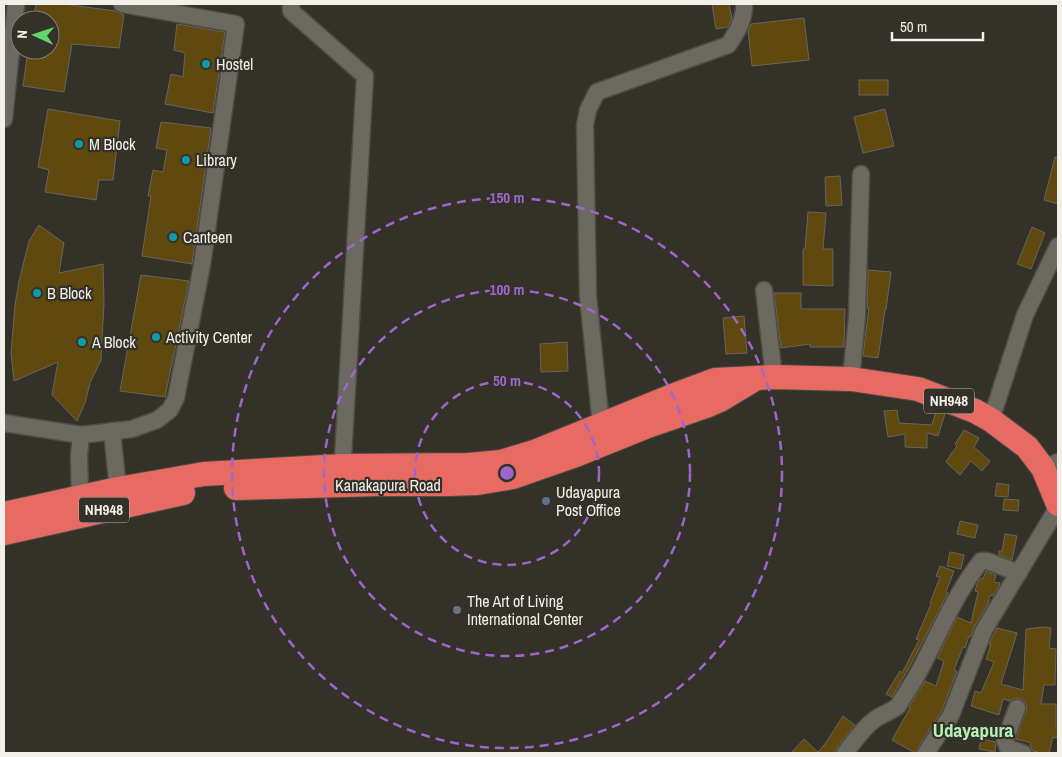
<svg xmlns="http://www.w3.org/2000/svg" width="1062" height="757" viewBox="0 0 1062 757" font-family="'Archivo Narrow',sans-serif">
	<style>
		.building { fill: #60490f; stroke: #69655d }
		.lines { fill: none; stroke-linecap: round; stroke-linejoin: round }
		.minor-casing { stroke: #4f4c46; stroke-width: 19 }
		.highway-casing { stroke: #4f4c46; stroke-width: 26 }
		.minor { stroke: #6c6960; stroke-width: 16 }
		.highway { stroke: #e86b63; stroke-width: 24 }
		.ring { fill: none; stroke: #9e66cc; stroke-width: 2.5; stroke-dasharray: 9 6 }
		.culture-dot { fill: #0f9aa8; stroke: #343129; stroke-width: 2 }
		.service-dot { fill: #5c6f8a; stroke: #343129; stroke-width: 2 }
		.worship-dot { fill: #6b7280; stroke: #343129; stroke-width: 2 }
		.labels { text-anchor: middle; stroke-width: 4.5; stroke-linejoin: round; paint-order: stroke }
		.shield { fill: #343129; stroke: #b8b6b0; stroke-width: 1 }
		.shield-label { font-size: 15px; font-weight: bold; fill: #f1efea }
		.poi-label { font-size: 16px; fill: #f1efea; stroke: #343129; text-anchor: start }
		.street-label { font-size: 16px; fill: #f1efea; stroke: #343129 }
		.quarter-label { font-size: 19px; font-weight: bold; fill: #b5f2b8; stroke: #343129 }
		.centre { fill: #9e66cc; stroke: #343129; stroke-width: 2.5 }
		.ring-label { font-size: 15px; text-anchor: middle; font-weight: bold; fill: #9e66cc; stroke: #343129; stroke-width: 4.5; stroke-linejoin: round; paint-order: stroke }
	</style>
	<rect width="100%" height="100%" fill="#343129"/>
	<g class="building">
		<path d="M36,4H64L115,11L124,15L119,48L72,44L64,92L23,86L28,50H50V20H33Z"/>
		<path d="M712,4H729L732,18L728,27L716,29Z"/>
		<path d="M804,18L809,60L752,66L748,31L751,24Z"/>
		<path d="M177,24L225,32L213,113L165,104L171,74L183,77L185,53L174,50Z"/>
		<rect x="859" y="80" width="29" height="15"/>
		<path d="M48,109L120,121L113,180H99L96,200L45,192L49,170L38,167Z"/>
		<path d="M885,109L894,146L863,153L854,117Z"/>
		<path d="M161,122L211,128L192,264L142,256L151,196H148L153,170L163,172L167,150L156,148Z"/>
		<path d="M1055,157L1058,158V204L1044,200Z"/>
		<path d="M840,176L842,205L826,206L825,177Z"/>
		<path d="M808,212L826,213L823,249H833V286L803,285V249H805Z"/>
		<path d="M39,225L64,243L59,273L103,264L104,303L101,360L90,383L85,403L77,421L52,395L58,362L14,381L11,353L15,305L19,281L29,241Z"/>
		<path d="M1032,227L1045,233L1031,269L1017,264Z"/>
		<path d="M868,270L891,272L886,310H885L878,358L863,356L869,308H867Z"/>
		<path d="M141,275L189,281L165,397L120,391Z"/>
		<path d="M774,293H801V309H845L844,347H810V344L781,348Z"/>
		<path d="M744,316L747,353L726,354L723,318Z"/>
		<path d="M567,342L568,371L541,372L540,344Z"/>
		<path d="M897,410L899,423L932,425L936,411L945,414L938,436L927,433V448L905,447V434L888,437L884,411Z"/>
		<path d="M964,430L979,438L974,447L990,461L982,471L971,461L960,475L946,462L951,454L957,446L955,444Z"/>
		<path d="M997,483L1009,485L1008,497L995,496Z"/>
		<path d="M1004,499L1019,500L1018,511L1003,510Z"/>
		<path d="M960,521L978,525L975,538L957,534Z"/>
		<path d="M1005,534L1017,536L1012,560L999,555V551H1002Z"/>
		<path d="M950,552L964,555L961,569L947,566Z"/>
		<path d="M940,566L954,571L946,592L948,593L910,666L892,697L886,694L900,671L902,673L919,640L916,639L931,604L930,603L940,577L936,576Z"/>
		<path d="M986,571L996,575L994,582L1000,583L999,586L993,596L990,595L988,604L975,625L971,637L969,636L965,648L963,647L954,670L957,671L942,710L918,748L916,753H915L892,740L910,708L909,707L925,681L936,686L944,661L937,658L957,617L971,623L978,592L975,591L977,584L981,578L983,579Z"/>
		<path d="M1044,627L1051,628L1049,648L1056,649L1055,685H1044L1041,704H1056V728H1058V738L1053,737L1049,753H1042L1033,751L1030,746L1031,743L1016,739L1026,711L1027,707L1025,702L1021,699L1015,698L1010,701L1003,699L999,715L971,706L975,691L981,693L994,662L986,659L991,644H989L997,628L1017,633L1001,684L1023,690L1026,629Z"/>
		<path d="M843,716L855,725L837,747L835,753H791L804,739L818,752L825,744Z"/>
		<path d="M981,739L996,742L995,752L979,749Z"/>
	</g>
	<g class="lines">
		<defs>
			<g id="minor">
				<path d="M291,4V11L365,76L342,475"/>
				<path d="M4,119L16,4"/>
				<path d="M764,290L774,377"/>
				<path d="M851,379L857,316L861,174"/>
				<path d="M991,420L1025,315L1058,246"/>
				<path d="M4,423L81,435L132,429L157,420L170,410L176,398L202,265L236,24L122,4"/>
				<path d="M601,425L588,296L585,125L588,110L597,92L728,45C736,34 745,19 744,4"/>
				<path d="M112,431L118,489"/>
				<path d="M1043,468L1058,462"/>
				<path d="M80,497L79,456L81,435"/>
				<path d="M1017,708L1005,741L1008,748L1023,753"/>
				<path d="M845,753C854,742 862,729 874,720C882,714 891,712 898,706C906,693 915,680 922,666C940,631 956,593 981,561H987L1019,573"/>
				<path d="M926,753L951,715L984,630L1058,507"/>
			</g>
			<g id="highway">
				<path d="M236,488L378,484H449L477,483L513,477L573,456L645,427L706,406L720,400L755,379"/>
				<path d="M4,514L118,489L204,474L342,466L469,465L501,462L534,452L672,396L715,380L774,377L851,379L918,389L975,411L991,420L1027,447L1043,468L1058,504"/>
				<path d="M4,533L183,493"/>
			</g>
		</defs>
		<use href="#minor" class="minor-casing"/>
		<use href="#highway" class="highway-casing"/>
		<use href="#minor" class="minor"/>
		<use href="#highway" class="highway"/>
	</g>
	<g class="ring">
		<circle cx="507" cy="473" r="92"/>
		<circle cx="507" cy="473" r="183"/>
		<circle cx="507" cy="473" r="275"/>
	</g>
	<g class="culture-dot">
		<circle cx="206" cy="64" r="5"/>
		<circle cx="79" cy="144" r="5"/>
		<circle cx="186" cy="160" r="5"/>
		<circle cx="173" cy="237" r="5"/>
		<circle cx="37" cy="293" r="5"/>
		<circle cx="156" cy="337" r="5"/>
		<circle cx="82" cy="342" r="5"/>
	</g>
	<circle class="service-dot" cx="546" cy="501" r="5"/>
	<circle class="worship-dot" cx="457" cy="610" r="5"/>
	<g class="labels">
		<g class="shield">
			<rect x="924" y="388.5" width="50" height="25" rx="4"/>
			<rect x="79" y="497.5" width="50" height="25" rx="4"/>
		</g>
		<g class="shield-label">
			<text x="949" y="406">NH948</text>
			<text x="104" y="515">NH948</text>
		</g>
		<g class="poi-label">
			<text x="216" y="70">Hostel</text>
			<text x="89" y="150">M Block</text>
			<text x="196" y="166">Library</text>
			<text x="183" y="243">Canteen</text>
			<text x="47" y="299">B Block</text>
			<text x="166" y="343">Activity Center</text>
			<text x="92" y="348">A Block</text>
			<text x="556" y="498">Udayapura<tspan x="556" dy="18">Post Office</tspan></text>
			<text x="467" y="607">The Art of Living<tspan x="467" dy="18">International Center</tspan></text>
		</g>
		<g class="street-label">
			<text x="388" y="491">Kanakapura Road</text>
		</g>
		<g class="quarter-label">
			<text x="973" y="737">Udayapura</text>
		</g>
	</g>
	<circle cx="507" cy="473" r="8" class="centre"/>
	<g class="ring-label">
		<text x="507" y="203">150 m</text>
		<text x="507" y="295">100 m</text>
		<text x="507" y="386">50 m</text>
	</g>
	<rect width="1062" height="757" fill="none" stroke="#f1efea" stroke-width="10"/>
	<g transform="translate(35 35) rotate(273)"><circle r="24" fill="#343129" stroke="#807d76"/>
	<path d="M0-4L9 19L0 12L-9 19Z" fill="#5fd56b"/>
	<text y="-8" font-size="14" font-weight="bold" text-anchor="middle" fill="#f1efea">N</text>
	</g>
	<path d="M892 32v8h91v-8" fill="none" stroke="#f1efea" stroke-width="2.5"/>
	<text x="900" y="32" font-size="15" fill="#f1efea" stroke="#343129" stroke-width="4" paint-order="stroke">50 m</text>
</svg>
